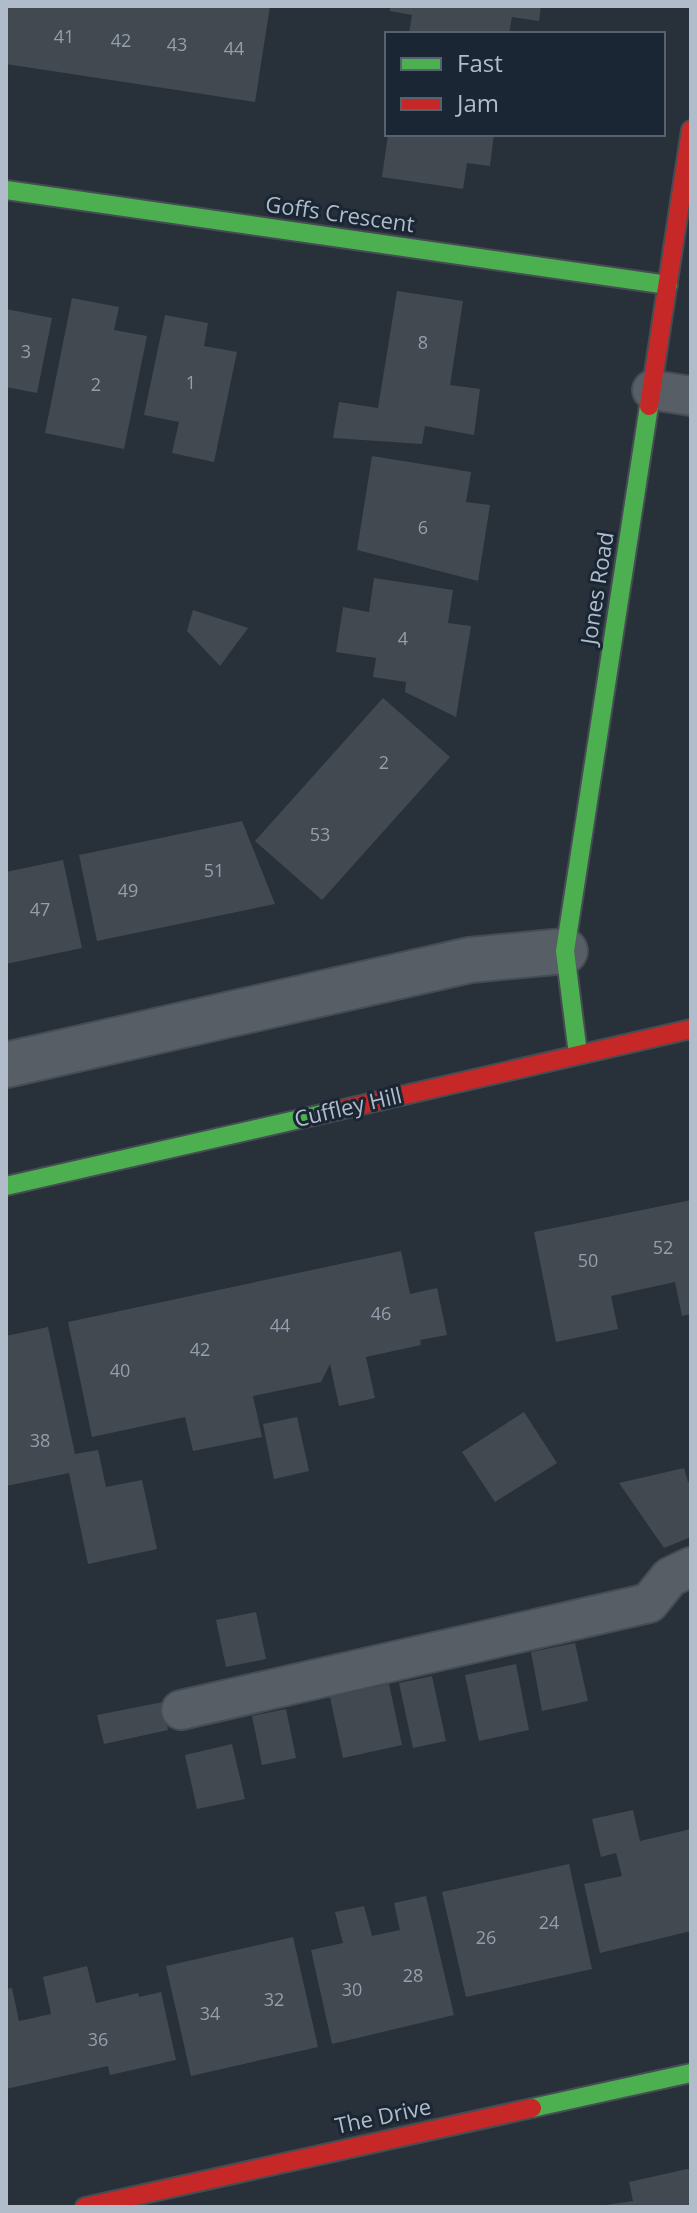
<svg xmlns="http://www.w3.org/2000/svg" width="697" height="2213" viewBox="0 0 697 2213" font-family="'Open Sans',sans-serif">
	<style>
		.building { fill: #424951 }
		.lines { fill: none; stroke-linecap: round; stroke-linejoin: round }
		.lane-casing { stroke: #464c53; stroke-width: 42 }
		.street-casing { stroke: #464c53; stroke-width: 48 }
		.fast-casing { stroke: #464c53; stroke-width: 22 }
		.jam-casing { stroke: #464c53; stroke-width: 22 }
		.lane { stroke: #585e66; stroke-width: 38 }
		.street { stroke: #585e66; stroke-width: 44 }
		.fast { stroke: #4caf50; stroke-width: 18 }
		.jam { stroke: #c62828; stroke-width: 18 }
		.labels { text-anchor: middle; stroke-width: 6; stroke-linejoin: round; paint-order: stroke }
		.number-label { font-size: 18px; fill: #959fac }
		.street-label { font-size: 22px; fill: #b1bcca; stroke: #1a2634 }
	</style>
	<rect width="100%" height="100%" fill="#283039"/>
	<g class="building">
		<path d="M6,6H270L255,102L6,64Z"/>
		<path d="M390,6H541L539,21L512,17L509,34H409L412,15L390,11Z"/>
		<path d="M388,134H494L490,166L467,163L463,189L382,177Z"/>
		<path d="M397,291L463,301L450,385L480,389L474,435L425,426L422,444L333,438L339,402L378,408Z"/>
		<path d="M72,298L119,307L114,330L147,336L124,449L45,433Z"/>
		<path d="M6,309L52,318L37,393L6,387Z"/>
		<path d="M165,315L208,323L204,346L237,352L214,462L172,453L179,422L144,415Z"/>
		<path d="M372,456L471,472L466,502L490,505L478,581L357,550Z"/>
		<path d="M374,578L453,590L448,623L471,626L456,717L405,692L406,682L373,677L376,658L336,652L343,607L369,612Z"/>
		<path d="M193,610L248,628L220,666L187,631Z"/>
		<path d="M383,698L450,757L322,900L255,841Z"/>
		<path d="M242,821L275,904L97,941L79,855Z"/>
		<path d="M63,860L82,948L6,964V872Z"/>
		<path d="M691,1200V1314L682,1316L675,1282L611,1296L618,1329L556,1342L534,1232Z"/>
		<path d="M401,1251L410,1294L437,1288L447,1335L420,1340L421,1345L366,1357L375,1398L339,1406L330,1364L321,1382L253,1396L262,1437L193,1451L185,1417L92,1437L68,1322Z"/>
		<path d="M48,1327L75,1454L98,1450L106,1487L142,1480L157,1549L88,1564L69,1473L6,1486V1336Z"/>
		<path d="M524,1412L557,1463L495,1502L462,1452Z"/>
		<path d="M297,1417L309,1471L274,1479L263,1424Z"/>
		<path d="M684,1468L688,1482H691V1537L664,1548L619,1483Z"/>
		<path d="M256,1612L266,1659L226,1667L216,1620Z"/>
		<path d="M575,1643L588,1701L542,1711L531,1652Z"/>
		<path d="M516,1664L529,1730L479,1741L465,1675Z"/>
		<path d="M432,1676L446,1741L413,1748L399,1683Z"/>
		<path d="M389,1684L402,1745L343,1758L330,1697Z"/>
		<path d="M163,1702L168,1730L104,1744L97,1715Z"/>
		<path d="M286,1709L296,1758L262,1765L252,1716Z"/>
		<path d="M232,1744L245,1799L197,1809L185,1755Z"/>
		<path d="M633,1810L640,1841L691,1829V1931L600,1953L584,1884L622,1876L616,1853L601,1857L592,1819Z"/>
		<path d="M569,1864L592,1969L466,1997L442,1892Z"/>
		<path d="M426,1896L454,2015L332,2044L311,1950L343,1943L335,1912L364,1906L372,1936L400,1930L394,1903Z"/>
		<path d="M293,1937L318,2047L191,2076L166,1966Z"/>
		<path d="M87,1966L96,2003L138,1993L139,1997L161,1992L176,2060L110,2075L108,2066L6,2089V1989L12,1988L19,2021L51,2014L43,1977Z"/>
		<path d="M687,2169L691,2170V2207H606V2205L633,2201L629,2182Z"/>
	</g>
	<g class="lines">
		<defs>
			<g id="lane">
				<path d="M652,390L691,396"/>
				<path d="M181,1710L649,1603L670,1577L691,1567"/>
			</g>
			<path id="street" d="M6,1065L470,960L565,951"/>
			<g id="fast">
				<path d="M6,190L668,285"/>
				<path d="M578,1054L565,951L649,406"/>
				<path d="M6,1186L335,1111"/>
				<path d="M532,2108L691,2073"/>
			</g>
			<g id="jam">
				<path d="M649,406L691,130"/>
				<path d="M335,1111L691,1029"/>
				<path d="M85,2207L532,2108"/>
			</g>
		</defs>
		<use href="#lane" class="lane-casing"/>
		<use href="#street" class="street-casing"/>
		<use href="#fast" class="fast-casing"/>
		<use href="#jam" class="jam-casing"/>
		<use href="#lane" class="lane"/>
		<use href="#street" class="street"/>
		<use href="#fast" class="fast"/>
		<use href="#jam" class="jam"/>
	</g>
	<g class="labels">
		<g class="number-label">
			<text x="64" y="43">41</text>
			<text x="121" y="47">42</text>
			<text x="177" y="51">43</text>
			<text x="234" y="55">44</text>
			<text x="423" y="349">8</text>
			<text x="26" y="358">3</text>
			<text x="191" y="389">1</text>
			<text x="96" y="391">2</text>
			<text x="423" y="534">6</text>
			<text x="403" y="645">4</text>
			<text x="384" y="769">2</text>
			<text x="320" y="841">53</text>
			<text x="214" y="877">51</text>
			<text x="128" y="897">49</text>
			<text x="40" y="916">47</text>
			<text x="663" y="1254">52</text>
			<text x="588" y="1267">50</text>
			<text x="381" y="1320">46</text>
			<text x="280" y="1332">44</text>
			<text x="200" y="1356">42</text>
			<text x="120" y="1377">40</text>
			<text x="40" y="1447">38</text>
			<text x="549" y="1929">24</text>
			<text x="486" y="1944">26</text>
			<text x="413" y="1982">28</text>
			<text x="352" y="1996">30</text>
			<text x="274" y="2006">32</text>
			<text x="210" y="2020">34</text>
			<text x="98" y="2046">36</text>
		</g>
		<g class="street-label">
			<text transform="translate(340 214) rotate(8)" y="8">Goffs Crescent</text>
			<text transform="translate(597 588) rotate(-81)" y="8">Jones Road</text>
			<text transform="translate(348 1107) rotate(-13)" y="8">Cuffley Hill</text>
			<text transform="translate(383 2116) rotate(-12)" y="8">The Drive</text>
		</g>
	</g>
	<rect width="697" height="2213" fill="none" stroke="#b1bcca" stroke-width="16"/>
	<rect x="385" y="32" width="280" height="104" fill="#1a2634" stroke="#566270" stroke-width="2"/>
	<rect x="401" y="58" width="40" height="12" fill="#4caf50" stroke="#566270" stroke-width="2"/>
	<text x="457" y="72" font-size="24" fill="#b1bcca">Fast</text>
	<rect x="401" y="98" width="40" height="12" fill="#c62828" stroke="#566270" stroke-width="2"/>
	<text x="457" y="112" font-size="24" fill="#b1bcca">Jam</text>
</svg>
